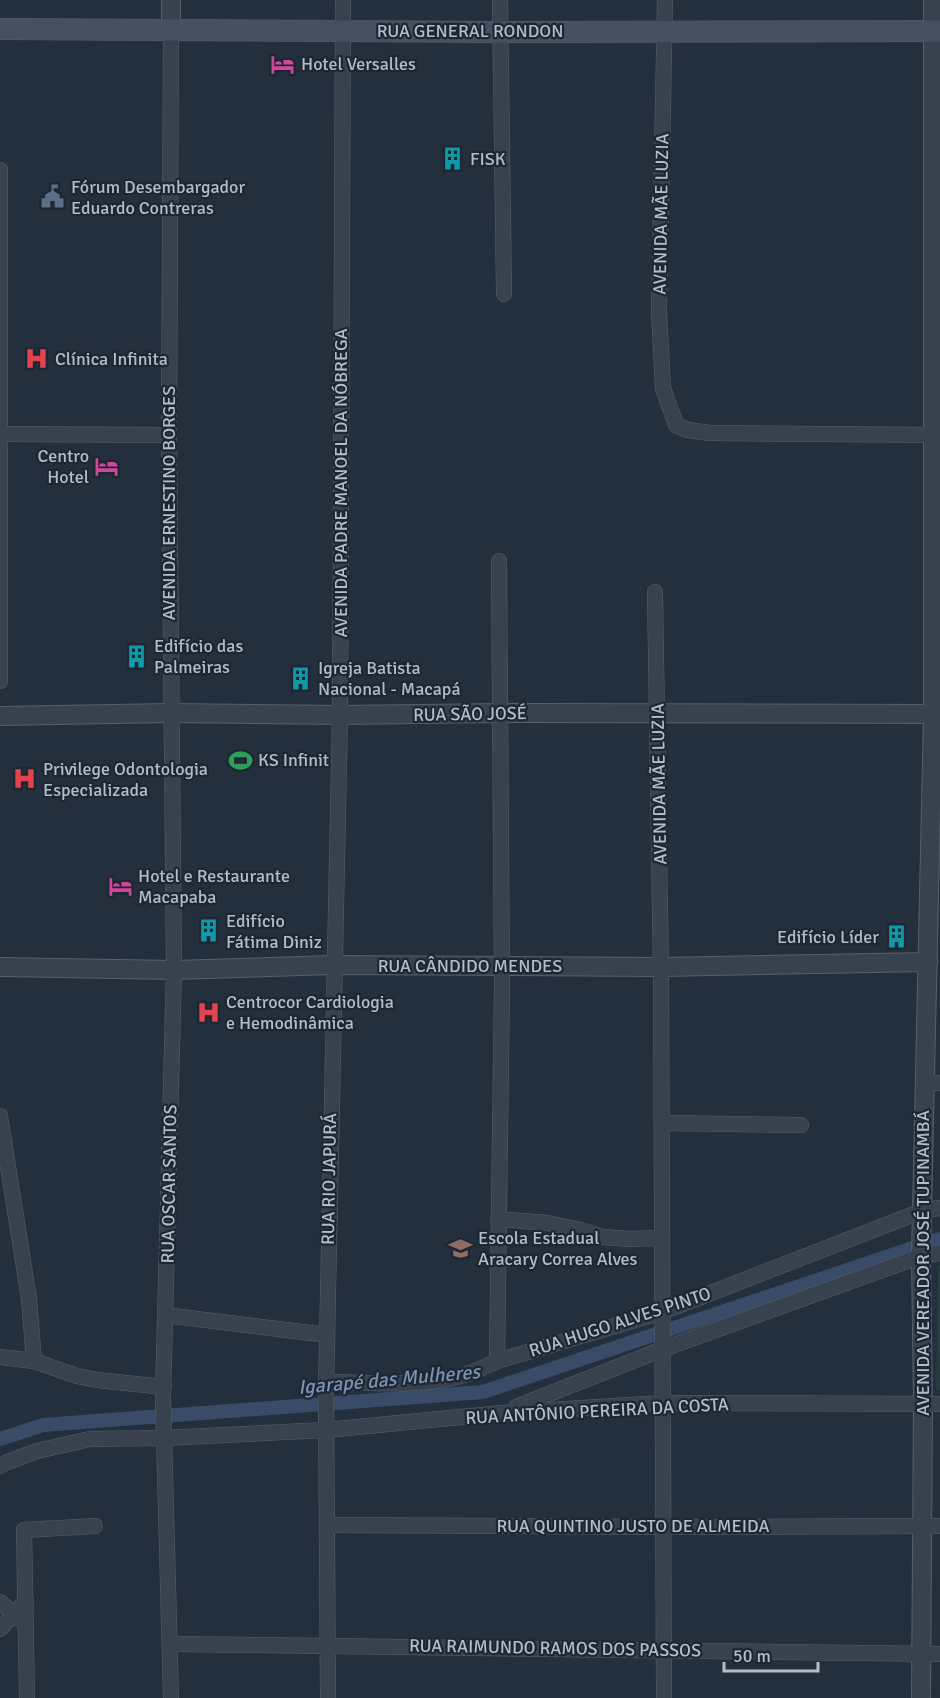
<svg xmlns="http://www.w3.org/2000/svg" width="940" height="1698" viewBox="0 0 940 1698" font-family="Signika,sans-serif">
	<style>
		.green { fill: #263c3f }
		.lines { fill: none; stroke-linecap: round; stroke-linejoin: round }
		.canal { stroke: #394c67; stroke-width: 14 }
		.minor-casing { stroke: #565f6c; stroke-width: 16 }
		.tertiary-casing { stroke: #565f6c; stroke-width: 20 }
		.secondary-casing { stroke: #565f6c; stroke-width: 22 }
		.minor { stroke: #38414e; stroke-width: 15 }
		.tertiary { stroke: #38414e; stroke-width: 18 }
		.secondary { stroke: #465061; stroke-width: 21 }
		.labels { text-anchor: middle; stroke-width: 4.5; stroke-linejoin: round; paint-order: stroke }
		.street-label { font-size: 18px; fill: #b4bcc9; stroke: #1d2633 }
		.poi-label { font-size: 18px; fill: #b4bcc9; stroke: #1d2633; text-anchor: start }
		.water-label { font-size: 20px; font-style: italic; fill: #7c92b1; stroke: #1d2633 }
	</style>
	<rect width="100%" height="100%" fill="#242f3e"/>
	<path class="green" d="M938,1265H940V1390H936Z"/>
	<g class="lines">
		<path class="canal" d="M0,1439L43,1425L483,1392L940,1239"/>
		<defs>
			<g id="minor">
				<path d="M500,0L504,294"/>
				<path d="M665,0L659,311L663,388L676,425L688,430L710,433L940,435"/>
				<path d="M0,170V681"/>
				<path d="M0,434L169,435"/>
				<path d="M655,592L661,976L664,1698"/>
				<path d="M924,1082L940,1083"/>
				<path d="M0,1116L29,1299L34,1361"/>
				<path d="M662,1123L801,1125"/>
				<path d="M498,1219L547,1223L581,1230L603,1237L629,1239L662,1238"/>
				<path d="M165,1315L327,1335"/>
				<path d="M0,1357L34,1361L77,1376L97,1380L164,1387"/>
				<path d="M497,1361L502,985L499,561"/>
				<path d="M326,1382C366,1382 414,1387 453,1378C469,1375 482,1368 497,1361L662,1312L922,1211L940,1208"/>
				<path d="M516,1407L663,1349L921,1256L940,1253"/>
				<path d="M0,1466L5,1463L37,1451L90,1439L165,1438L326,1430L502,1413L663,1403L940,1404"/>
				<path d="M327,1525L664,1527L940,1526"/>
				<path d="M0,1602L19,1619"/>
				<path d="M0,1629L26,1601"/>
				<path d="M170,1644L940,1654"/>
				<path d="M27,1698L24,1530L95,1526"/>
				<path d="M171,1698L163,1397L174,970L169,435L171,29"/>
				<path d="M328,1698L326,1392L340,715L343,0"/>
			</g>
			<g id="tertiary">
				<path d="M171,29V0"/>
				<path d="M0,716L170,713L340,715L499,713L940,714"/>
				<path d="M0,967L174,970L333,965L661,967L928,962"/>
				<path d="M921,1698L923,1404L921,1256L933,714V0"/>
			</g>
			<path id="secondary" d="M0,29L499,32L940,31"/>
		</defs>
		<use href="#minor" class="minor-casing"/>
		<use href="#tertiary" class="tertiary-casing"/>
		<use href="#secondary" class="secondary-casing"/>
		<use href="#minor" class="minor"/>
		<use href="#tertiary" class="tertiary"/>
		<use href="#secondary" class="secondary"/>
	</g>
	<defs>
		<symbol id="hotel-bare" viewBox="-9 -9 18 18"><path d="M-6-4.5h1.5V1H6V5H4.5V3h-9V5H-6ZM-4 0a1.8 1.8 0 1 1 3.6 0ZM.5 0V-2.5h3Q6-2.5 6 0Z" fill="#d1479c" stroke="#1d2633" stroke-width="2.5" paint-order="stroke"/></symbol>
		<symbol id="building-bare" viewBox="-9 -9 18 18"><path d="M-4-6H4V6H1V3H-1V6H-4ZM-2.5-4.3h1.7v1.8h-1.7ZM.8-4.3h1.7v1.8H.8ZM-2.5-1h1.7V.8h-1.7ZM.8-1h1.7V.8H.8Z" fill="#0f9aa8" stroke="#1d2633" stroke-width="2.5" paint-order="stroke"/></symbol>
		<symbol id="civic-bare" viewBox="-9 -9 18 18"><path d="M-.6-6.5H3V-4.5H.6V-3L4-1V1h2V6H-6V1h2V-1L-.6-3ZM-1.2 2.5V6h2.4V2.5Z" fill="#5c6f8a" stroke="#1d2633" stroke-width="2.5" paint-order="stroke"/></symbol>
		<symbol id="hospital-bare" viewBox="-9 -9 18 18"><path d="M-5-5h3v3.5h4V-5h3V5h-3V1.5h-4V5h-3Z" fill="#e0444e" stroke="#1d2633" stroke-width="2.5" paint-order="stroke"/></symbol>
		<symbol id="stadium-bare" viewBox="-9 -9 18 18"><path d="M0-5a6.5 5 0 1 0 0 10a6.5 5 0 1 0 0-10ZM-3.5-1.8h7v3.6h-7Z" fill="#2e9e5b" stroke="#1d2633" stroke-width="2.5" paint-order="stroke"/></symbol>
		<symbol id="school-bare" viewBox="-9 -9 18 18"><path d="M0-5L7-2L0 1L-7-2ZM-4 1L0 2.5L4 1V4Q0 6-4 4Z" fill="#8d6e63" stroke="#1d2633" stroke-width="2.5" paint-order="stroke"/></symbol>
	</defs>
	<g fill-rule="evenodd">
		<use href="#hotel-bare" x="266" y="48" width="33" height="33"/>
		<use href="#building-bare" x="436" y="142" width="33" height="33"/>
		<use href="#civic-bare" x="36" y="180" width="33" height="33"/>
		<use href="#hospital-bare" x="20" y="342" width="33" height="33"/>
		<use href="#hotel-bare" x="90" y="450" width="33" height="33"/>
		<use href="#building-bare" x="120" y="640" width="33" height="33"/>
		<use href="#building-bare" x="284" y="662" width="33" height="33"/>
		<use href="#stadium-bare" x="224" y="744" width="33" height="33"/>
		<use href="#hospital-bare" x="8" y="762" width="33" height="33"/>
		<use href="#hotel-bare" x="104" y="870" width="33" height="33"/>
		<use href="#building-bare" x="192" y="914" width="33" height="33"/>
		<use href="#building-bare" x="880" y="920" width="33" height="33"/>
		<use href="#hospital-bare" x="192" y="996" width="33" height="33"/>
		<use href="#school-bare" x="444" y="1232" width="33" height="33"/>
	</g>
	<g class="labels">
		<g class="street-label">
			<text x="470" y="37">RUA GENERAL RONDON</text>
			<text transform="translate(661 214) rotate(-89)" y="6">AVENIDA MÃE LUZIA</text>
			<text transform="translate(341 483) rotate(-90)" y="6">AVENIDA PADRE MANOEL DA NÓBREGA</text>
			<text transform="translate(169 503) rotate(-90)" y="6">AVENIDA ERNESTINO BORGES</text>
			<text transform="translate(470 714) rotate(-1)" y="6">RUA SÃO JOSÉ</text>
			<text transform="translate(659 784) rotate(-91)" y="6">AVENIDA MÃE LUZIA</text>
			<text x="470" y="972">RUA CÂNDIDO MENDES</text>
			<text transform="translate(329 1179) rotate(-89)" y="6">RUA RIO JAPURÁ</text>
			<text transform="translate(169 1184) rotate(-89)" y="6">RUA OSCAR SANTOS</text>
			<text transform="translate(923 1263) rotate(-90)" y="6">AVENIDA VEREADOR JOSÉ TUPINAMBÁ</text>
			<text transform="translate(620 1322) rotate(-18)" y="6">RUA HUGO ALVES PINTO</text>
			<text transform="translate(597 1411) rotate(-3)" y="6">RUA ANTÔNIO PEREIRA DA COSTA</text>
			<text x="633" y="1532">RUA QUINTINO JUSTO DE ALMEIDA</text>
			<text transform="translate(555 1648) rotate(1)" y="6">RUA RAIMUNDO RAMOS DOS PASSOS</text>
		</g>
		<g class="poi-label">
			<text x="301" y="70">Hotel Versalles</text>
			<text x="470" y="165">FISK</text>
			<text x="71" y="193">Fórum Desembargador<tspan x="71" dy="21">Eduardo Contreras</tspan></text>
			<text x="55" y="365">Clínica Infinita</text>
			<text x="89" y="462" text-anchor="end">Centro<tspan x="89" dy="21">Hotel</tspan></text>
			<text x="154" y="652">Edifício das<tspan x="154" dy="21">Palmeiras</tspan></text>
			<text x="318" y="674">Igreja Batista<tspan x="318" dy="21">Nacional - Macapá</tspan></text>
			<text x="258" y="766">KS Infinit</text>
			<text x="43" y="775">Privilege Odontologia<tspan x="43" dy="21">Especializada</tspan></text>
			<text x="138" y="882">Hotel e Restaurante<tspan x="138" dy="21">Macapaba</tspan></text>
			<text x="226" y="927">Edifício<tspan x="226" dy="21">Fátima Diniz</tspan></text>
			<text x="879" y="943" text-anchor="end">Edifício Líder</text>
			<text x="226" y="1008">Centrocor Cardiologia<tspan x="226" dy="21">e Hemodinâmica</tspan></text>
			<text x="478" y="1244">Escola Estadual<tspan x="478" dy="21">Aracary Correa Alves</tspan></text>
		</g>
		<g class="water-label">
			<text transform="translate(389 1379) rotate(-5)" y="7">Igarapé das Mulheres</text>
		</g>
	</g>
	<path d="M724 1662v9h94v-9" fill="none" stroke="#b4bcc9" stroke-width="3"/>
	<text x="733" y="1662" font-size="18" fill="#b4bcc9" stroke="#1d2633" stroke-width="4.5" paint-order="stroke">50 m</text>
</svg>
